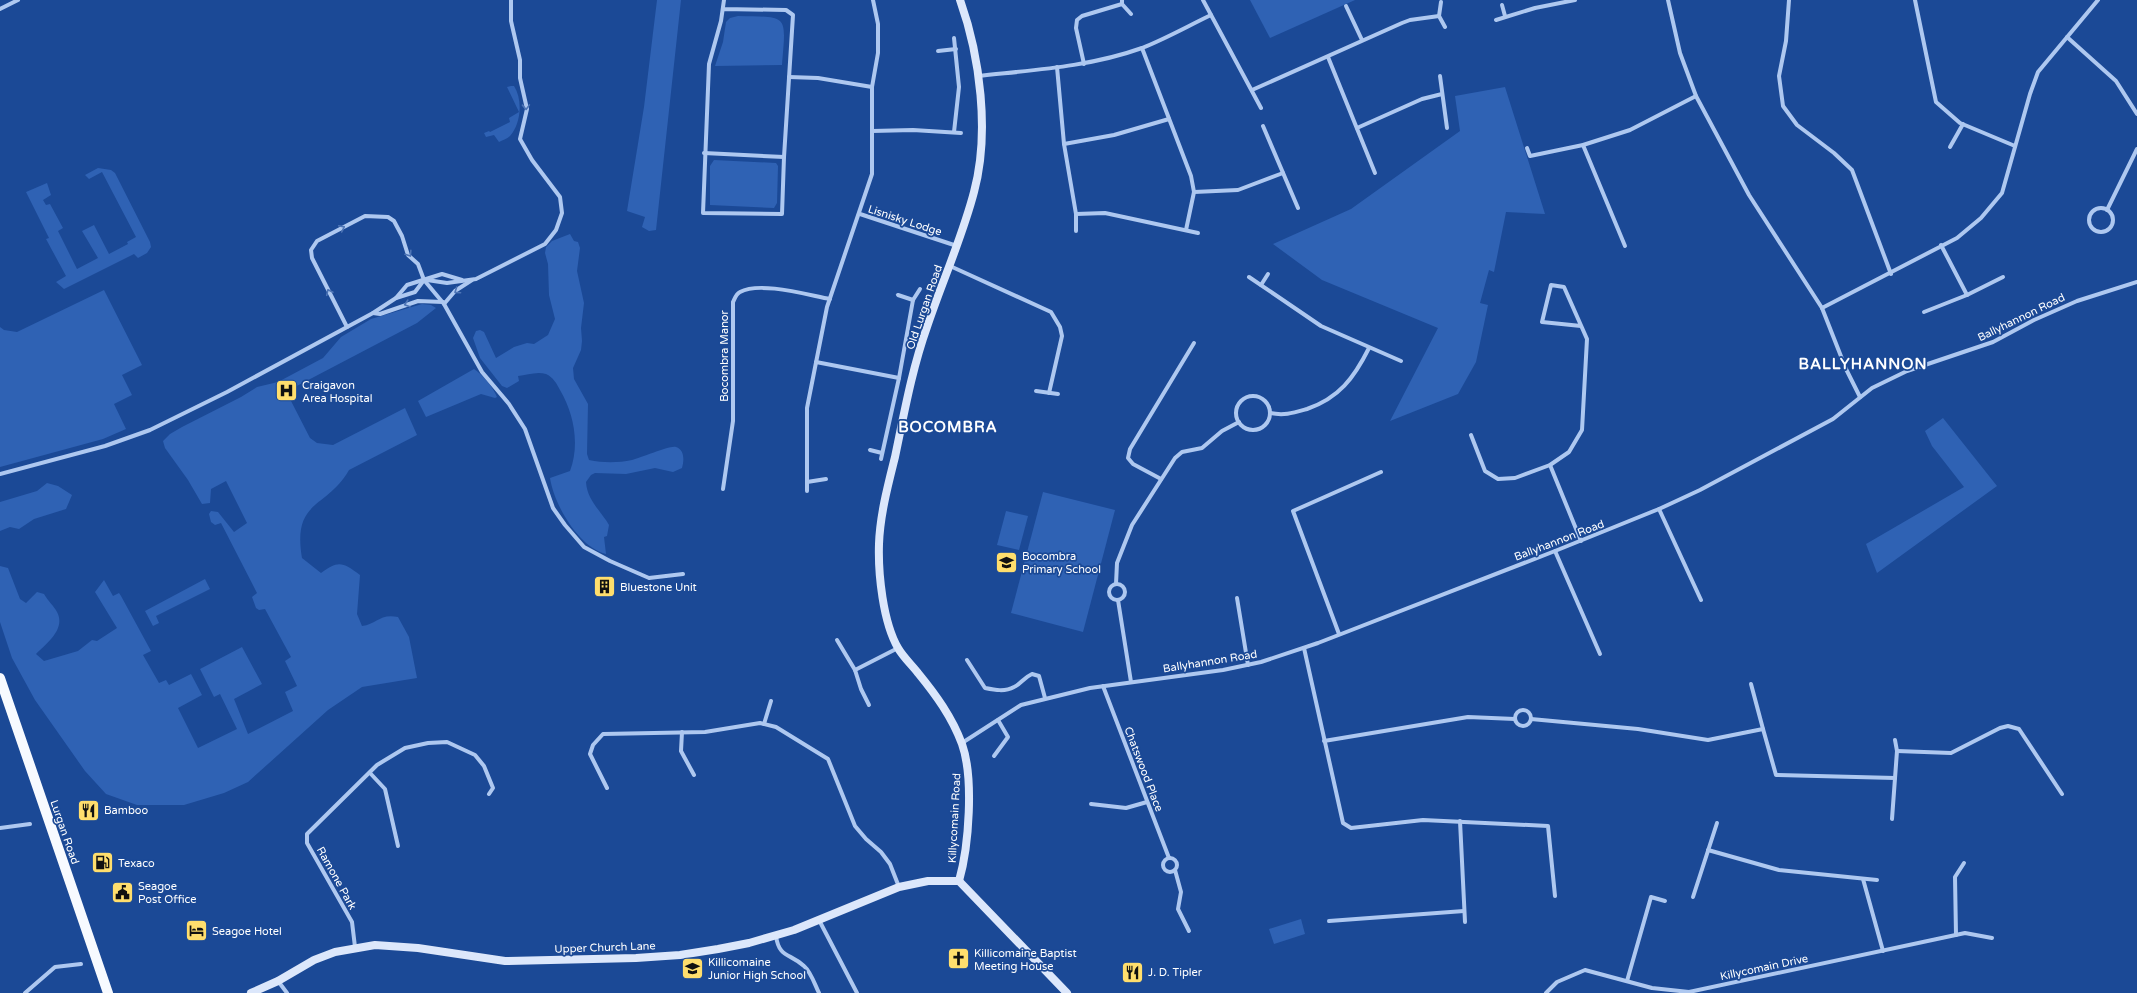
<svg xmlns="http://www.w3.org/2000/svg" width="2137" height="993" viewBox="0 0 2137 993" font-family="'Varela Round',sans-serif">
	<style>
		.green { fill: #2f62b4 }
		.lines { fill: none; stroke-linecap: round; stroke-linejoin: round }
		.street { stroke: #aec8f0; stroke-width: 4 }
		.secondary { stroke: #dce7fb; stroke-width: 8 }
		.primary { stroke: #f7faff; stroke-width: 10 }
		.oneway { stroke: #4e75b6 }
		.labels { text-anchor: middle; stroke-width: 3.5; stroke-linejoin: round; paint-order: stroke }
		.street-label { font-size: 11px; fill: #fff; stroke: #1b4996 }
		.poi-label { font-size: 11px; fill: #fff; stroke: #1b4996; text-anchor: start }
		.district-label { font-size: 15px; font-weight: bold; letter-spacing: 1px; fill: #fff; stroke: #1b4996 }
	</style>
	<rect width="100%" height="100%" fill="#1b4996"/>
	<g class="green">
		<path d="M657,0H681L656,230L649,231L642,227L645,217L627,211L644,107Z"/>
		<path d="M1250,0H1355L1270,38Z"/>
		<path d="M738,16C789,17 786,14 782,65L715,66L723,42L726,22L730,18Z"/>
		<path d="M511,86H514C523,100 521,124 510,136C507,139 502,140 499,142L494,135L486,137L484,133L489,131L490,132L510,122L509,118L519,112L507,87Z"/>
		<path d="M1505,87L1545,214L1506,212L1494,272L1489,270L1480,303L1488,305L1476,362L1458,394L1390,421L1438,328L1322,280L1273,244L1351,209L1460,131L1455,96Z"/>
		<path d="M714,160L776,163L778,166L777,203L774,208L710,205V166Z"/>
		<path d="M98,168L111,170L115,173L150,242L151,247L147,253L138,258L134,254L64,289L56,282L66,276L46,239L49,238L26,192L47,183L51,195L43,200L46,205L50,204L63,228L58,231L77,269L98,258L82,231L94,225L109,254L128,244L127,242L136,237L102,172L89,179L85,175Z"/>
		<path d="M570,234L574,241L578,242L580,248L577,271L584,303L581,328L582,341L581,350L573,368L574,379L588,404L587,454L589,460C603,463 618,463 632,460C641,458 670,445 676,447C685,450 684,461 682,468L673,472L655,468L626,474L595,473L591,475L586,482C587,500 601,511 609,525L607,536L604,537L606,554C578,547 554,504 550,478L570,471C580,444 574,414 560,390C557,384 553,377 546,374C537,371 527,375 518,376L519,381L507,388L502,386L480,358L473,338L476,331L480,330L484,332L496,358L514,347L527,343L534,344L548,335L555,319L549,295L548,264L545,253L546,247L552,241Z"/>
		<path d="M104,290L142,365L122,375L132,395L114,404L126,429L103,439L0,467V327L4,330L17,332Z"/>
		<path d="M422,304L431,305L436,308L417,323L293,388L291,401L310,438L317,443L333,445L405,408L417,435L349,470C327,509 292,499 302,558L321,573C338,560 343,562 360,575L357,614L362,626C377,624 380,613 398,617L409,637L417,678L362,687L328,710L248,782L224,793L184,805H137L106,794L85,771L35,700L12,658L0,622V566L8,568L20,599L26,603L37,592L44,594C48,601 54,606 57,612C66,629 47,643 36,654L44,661L78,651L92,640L97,641L117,628L95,592L104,580L113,596L119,593L121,596L151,651L143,655L159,683L166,680L169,685L191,674L202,695L178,708L198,748L237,729L220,694L214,697L200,669L242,647L262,684L234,699L248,734L293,711L285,692L297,686L285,661L291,657L265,609L259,610L256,608L252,597L257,593L221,523L215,525L211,522L209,514L211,511L218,512L234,532L247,523L226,481L211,489L210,503L202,504L188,480L165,448L163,441L170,434L182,427L241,397L257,387L278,382L323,358L341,337L371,319Z"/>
		<path d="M474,369C483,375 493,387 497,397L495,398L481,394L426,417L418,401Z"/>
		<path d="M1943,418L1997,486L1877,573L1866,544L1964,487L1932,446L1925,431Z"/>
		<path d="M47,483L58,486L72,495L66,509L34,519L19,529L10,527L0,531V502L37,491Z"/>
		<path d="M1043,492L1115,510L1083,632L1011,613Z"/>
		<path d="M1006,511L1028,516L1019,550L997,545Z"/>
		<path d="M205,579L210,589L156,616L159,623L153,626L145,611Z"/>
		<path d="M1301,919L1305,934L1274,944L1269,929Z"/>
	</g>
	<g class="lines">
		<g class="street">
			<path d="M1122,0V4L1131,14"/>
			<path d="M1203,0L1261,108"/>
			<path d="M1668,0L1680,53L1696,96L1749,195L1822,308L1846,369L1860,397"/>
			<path d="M1789,0L1786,41L1779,76L1783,106L1797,125L1834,153L1852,170L1891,274"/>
			<path d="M1915,0L1936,102L1960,123L2015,146"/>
			<path d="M1441,2L1439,16L1445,27"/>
			<path d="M1502,5L1505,16"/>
			<path d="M1346,6L1362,40"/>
			<path d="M0,9L18,0"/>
			<path d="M723,9L786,10L793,15L784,157L782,214L703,213L709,64L721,21L724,0"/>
			<path d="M1496,20L1535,8L1575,0"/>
			<path d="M2067,37L2116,81L2137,114"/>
			<path d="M1142,48L1191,176L1194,192L1186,230"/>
			<path d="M938,51L956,49"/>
			<path d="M1328,57L1375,173"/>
			<path d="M1084,64L1076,28L1077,20L1082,16L1122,4"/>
			<path d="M1057,67L1064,144L1076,214V231"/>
			<path d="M978,76C1033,70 1089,67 1142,48C1165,39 1188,26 1211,15"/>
			<path d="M1440,76L1447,128"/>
			<path d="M789,77L818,78L872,87"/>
			<path d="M1252,90L1402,23L1410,20L1439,16"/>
			<path d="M1263,126L1298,208"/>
			<path d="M1357,128L1422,99L1442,94"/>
			<path d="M872,131L913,130L961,133"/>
			<path d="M954,132L959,87L954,38"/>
			<path d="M1064,144L1114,135L1169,119"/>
			<path d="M1583,145L1625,246"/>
			<path d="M1950,147L1963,124"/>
			<path d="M1527,148L1530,156L1583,145L1630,130L1696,96"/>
			<path d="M704,153L784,157"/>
			<path d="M1194,192L1238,190L1283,173"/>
			<circle cx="2101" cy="220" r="12"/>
			<path d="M2107,210L2137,149"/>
			<path d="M860,214L957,246"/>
			<path d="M1076,214L1105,213L1198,233"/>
			<path d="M1941,245L1967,295"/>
			<path d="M950,266L1051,312L1060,327L1062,336L1049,393"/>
			<path d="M1249,277L1321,326L1401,361"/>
			<path d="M427,280L447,283L476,279L545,244L556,230L562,213L560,197L532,160L520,139L527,109L520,78V60L511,21V0"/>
			<path d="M1261,285L1268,274"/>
			<path d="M898,295L913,300"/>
			<path d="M396,298L415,292L424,280"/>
			<path d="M444,304L455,291L472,280"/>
			<path d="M1822,308L1957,238L1981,218L2002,193L2030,94L2038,72L2098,0"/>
			<path d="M1924,312L1967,295L2003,277"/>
			<path d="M373,313L380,314L418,301L443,302"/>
			<path d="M347,327L312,258L311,250L317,241L365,216L388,217L394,221L402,236L408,255L418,264L424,280L444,304L482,372L509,404L525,429L553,508L565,525L584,547L610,561L649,578L683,574"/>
			<path d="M816,362L899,378"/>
			<path d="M1036,391L1058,394"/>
			<circle cx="1253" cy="413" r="17"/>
			<path d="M1270,413C1284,416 1293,413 1307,409C1339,398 1354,378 1369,348"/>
			<path d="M1471,435L1485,471L1498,479L1515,478L1550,465L1569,452L1582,430L1587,339L1564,287L1551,285L1542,322L1581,326"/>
			<path d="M870,450L882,453"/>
			<path d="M881,459L899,378L913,300L920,289"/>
			<path d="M1550,465L1581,541"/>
			<path d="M0,474L105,446L150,430L227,392L373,313L396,298L407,285L442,274L462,280"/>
			<path d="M826,479L807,482V408L827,307L872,174V87L878,53V24L873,0"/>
			<path d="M1161,479L1133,464L1128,458L1130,449L1194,343"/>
			<path d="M807,482V491"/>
			<path d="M723,489L733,421V302C735,298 736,294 740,292C760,281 808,295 830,299"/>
			<path d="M1659,509L1701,600"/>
			<path d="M1555,551L1600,654"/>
			<path d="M1116,584L1117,563L1132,525L1175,458L1182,452L1202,448L1222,431L1239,422"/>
			<circle cx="1117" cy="592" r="8"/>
			<path d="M1237,598L1248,665"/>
			<path d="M1118,600L1131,682"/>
			<path d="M1339,634L1293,511L1381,472"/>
			<path d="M837,640L855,670L861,689L869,705"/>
			<path d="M1304,648L1343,823L1351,828L1423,820L1548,826L1555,896"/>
			<path d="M967,660L985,688C995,690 1005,692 1014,687C1021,684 1023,678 1032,674L1039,676L1045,698"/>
			<path d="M855,670L898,648"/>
			<path d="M1103,686L1169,858"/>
			<circle cx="1523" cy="718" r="8"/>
			<path d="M1531,719L1638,729L1708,740L1763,729L1751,684"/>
			<path d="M764,724L771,701"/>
			<path d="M1763,729L1776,775L1895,778"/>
			<path d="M682,732L681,751L694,775"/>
			<path d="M1324,741L1468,717L1515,719"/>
			<path d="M962,743L1021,705L1090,688L1223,670L1261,662L1318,643L1555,551L1659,509L1700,490L1833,419L1872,388L1907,371L1993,342L2034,320L2077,301L2137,282"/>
			<path d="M1897,751L1951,753L2000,728L2008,726L2019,729L2062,794"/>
			<path d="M994,756L1008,737L998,720"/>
			<path d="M370,773L385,789L398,846"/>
			<path d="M607,788L590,754L593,745L603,734L705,732L760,723L776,727L828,759L855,826L866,839L881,852L890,864L899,887"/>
			<path d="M1091,804L1126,808L1147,802"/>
			<path d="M1892,819L1897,751L1895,740"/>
			<path d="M1460,821L1465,922"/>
			<path d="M0,828L30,824"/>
			<path d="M1708,850L1779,870L1877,880"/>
			<circle cx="1170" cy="865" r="7"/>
			<path d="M1175,870L1181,892L1178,909L1189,931"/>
			<path d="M1863,879L1883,951"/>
			<path d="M1693,897L1717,823"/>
			<path d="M819,920L857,993"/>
			<path d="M1329,921L1464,911"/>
			<path d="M1956,935L1955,877L1964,863"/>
			<path d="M776,936C779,958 790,953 804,966C811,972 815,985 819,993"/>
			<path d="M355,947L352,922L307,843V834L377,765L405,748L428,743L447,742L475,755L484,766L493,788L489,794"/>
			<path d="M278,981L287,993"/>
			<path d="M1627,981L1651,897L1665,901"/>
			<path d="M25,993L55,967L81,964"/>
			<path d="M1546,993L1557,982L1585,970L1652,988L1689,992L1965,933L1992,938"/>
		</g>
		<g class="secondary">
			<path d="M959,881C969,846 974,778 962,744C952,717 936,695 918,673C912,665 903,657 898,648C883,622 878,574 879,544C880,515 888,485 895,457C904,414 912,369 927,327C942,282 962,238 974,192C990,133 980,56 960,0"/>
			<path d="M959,881L1067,993"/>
			<path d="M251,993L278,981L314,960L335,952L375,945L418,948L505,961L636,958L680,955L718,949L749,943L794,930L899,887L928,881H959"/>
		</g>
		<path class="primary" d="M0,678L108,993"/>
	</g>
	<defs><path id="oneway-chevron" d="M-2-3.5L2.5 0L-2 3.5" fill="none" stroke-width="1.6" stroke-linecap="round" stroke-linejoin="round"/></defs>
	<g class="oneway">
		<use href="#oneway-chevron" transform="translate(526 107) rotate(88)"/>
		<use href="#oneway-chevron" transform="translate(342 228) rotate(-26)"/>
		<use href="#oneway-chevron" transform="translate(409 254) rotate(57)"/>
		<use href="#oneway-chevron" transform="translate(457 291) rotate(146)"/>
		<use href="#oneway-chevron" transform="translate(329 292) rotate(-116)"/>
		<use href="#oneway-chevron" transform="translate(407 304) rotate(163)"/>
	</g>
	<defs>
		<symbol id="hospital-square" viewBox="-11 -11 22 22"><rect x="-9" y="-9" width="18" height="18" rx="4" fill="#ffde6d" stroke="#1b4996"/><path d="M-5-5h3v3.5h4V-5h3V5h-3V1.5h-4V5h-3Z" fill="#111"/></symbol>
		<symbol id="school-square" viewBox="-11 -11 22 22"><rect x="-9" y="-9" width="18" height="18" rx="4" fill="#ffde6d" stroke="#1b4996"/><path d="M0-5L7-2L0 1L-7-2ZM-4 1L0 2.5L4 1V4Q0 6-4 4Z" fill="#111"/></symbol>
		<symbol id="building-square" viewBox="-11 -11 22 22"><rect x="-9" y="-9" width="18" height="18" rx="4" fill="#ffde6d" stroke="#1b4996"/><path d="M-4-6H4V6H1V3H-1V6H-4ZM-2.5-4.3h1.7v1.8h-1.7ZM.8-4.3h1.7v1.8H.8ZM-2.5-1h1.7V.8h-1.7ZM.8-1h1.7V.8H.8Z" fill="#111"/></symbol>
		<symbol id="restaurant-square" viewBox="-11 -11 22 22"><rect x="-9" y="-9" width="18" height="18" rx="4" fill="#ffde6d" stroke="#1b4996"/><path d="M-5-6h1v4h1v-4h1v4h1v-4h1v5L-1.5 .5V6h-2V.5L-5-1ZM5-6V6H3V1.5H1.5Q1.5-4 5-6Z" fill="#111"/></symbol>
		<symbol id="fuel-square" viewBox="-11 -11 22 22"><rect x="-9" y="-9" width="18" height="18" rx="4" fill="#ffde6d" stroke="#1b4996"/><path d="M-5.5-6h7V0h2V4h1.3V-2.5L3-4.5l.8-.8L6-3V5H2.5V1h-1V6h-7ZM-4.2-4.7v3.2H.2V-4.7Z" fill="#111"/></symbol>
		<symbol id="civic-square" viewBox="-11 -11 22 22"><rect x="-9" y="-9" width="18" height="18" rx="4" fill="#ffde6d" stroke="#1b4996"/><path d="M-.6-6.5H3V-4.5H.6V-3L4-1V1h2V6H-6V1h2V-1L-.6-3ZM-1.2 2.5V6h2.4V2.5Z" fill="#111"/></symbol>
		<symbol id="hotel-square" viewBox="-11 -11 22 22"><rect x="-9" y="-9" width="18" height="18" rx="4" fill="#ffde6d" stroke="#1b4996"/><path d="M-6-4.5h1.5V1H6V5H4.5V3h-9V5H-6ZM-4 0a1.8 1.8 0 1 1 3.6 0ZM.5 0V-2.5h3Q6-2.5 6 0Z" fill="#111"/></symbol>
		<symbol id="church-square" viewBox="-11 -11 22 22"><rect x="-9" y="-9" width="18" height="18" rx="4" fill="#ffde6d" stroke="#1b4996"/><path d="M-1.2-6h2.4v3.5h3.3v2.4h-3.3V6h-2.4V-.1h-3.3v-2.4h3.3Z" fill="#111"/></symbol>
	</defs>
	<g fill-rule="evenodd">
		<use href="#hospital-square" x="274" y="378" width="25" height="25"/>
		<use href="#school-square" x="994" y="550" width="25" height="25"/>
		<use href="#building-square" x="592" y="574" width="25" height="25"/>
		<use href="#restaurant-square" x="76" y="798" width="25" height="25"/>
		<use href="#fuel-square" x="90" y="850" width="25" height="25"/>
		<use href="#civic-square" x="110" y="880" width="25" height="25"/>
		<use href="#hotel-square" x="184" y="918" width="25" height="25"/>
		<use href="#church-square" x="946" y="946" width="25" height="25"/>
		<use href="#school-square" x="680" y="956" width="25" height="25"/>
		<use href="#restaurant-square" x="1120" y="960" width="25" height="25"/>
	</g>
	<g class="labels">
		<g class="street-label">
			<text transform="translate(905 220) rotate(18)" y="4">Lisnisky Lodge</text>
			<text transform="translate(924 307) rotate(-71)" y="4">Old Lurgan Road</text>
			<text transform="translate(2021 317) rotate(-26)" y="4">Ballyhannon Road</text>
			<text transform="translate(724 356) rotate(-90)" y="4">Bocombra Manor</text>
			<text transform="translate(1559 540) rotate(-21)" y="4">Ballyhannon Road</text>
			<text transform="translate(1210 661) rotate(-9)" y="4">Ballyhannon Road</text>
			<text transform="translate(1144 769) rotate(69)" y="4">Chatswood Place</text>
			<text transform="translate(954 818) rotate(-87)" y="4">Killycomain Road</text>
			<text transform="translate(65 832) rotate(71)" y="4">Lurgan Road</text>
			<text transform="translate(337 878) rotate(61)" y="4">Ramone Park</text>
			<text transform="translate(605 947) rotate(-2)" y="4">Upper Church Lane</text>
			<text transform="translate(1764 967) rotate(-12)" y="4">Killycomain Drive</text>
		</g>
		<g class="poi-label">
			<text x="302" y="389">Craigavon<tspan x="302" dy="13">Area Hospital</tspan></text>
			<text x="1022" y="560">Bocombra<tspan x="1022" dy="13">Primary School</tspan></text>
			<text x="620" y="591">Bluestone Unit</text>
			<text x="104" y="814">Bamboo</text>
			<text x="118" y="867">Texaco</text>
			<text x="138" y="890">Seagoe<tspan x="138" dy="13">Post Office</tspan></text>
			<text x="212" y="935">Seagoe Hotel</text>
			<text x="974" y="957">Killicomaine Baptist<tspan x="974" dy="13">Meeting House</tspan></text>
			<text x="708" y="966">Killicomaine<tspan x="708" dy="13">Junior High School</tspan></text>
			<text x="1148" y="976">J. D. Tipler</text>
		</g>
		<g class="district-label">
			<text x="1863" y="369">BALLYHANNON</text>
			<text x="948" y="432">BOCOMBRA</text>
		</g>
	</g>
</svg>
